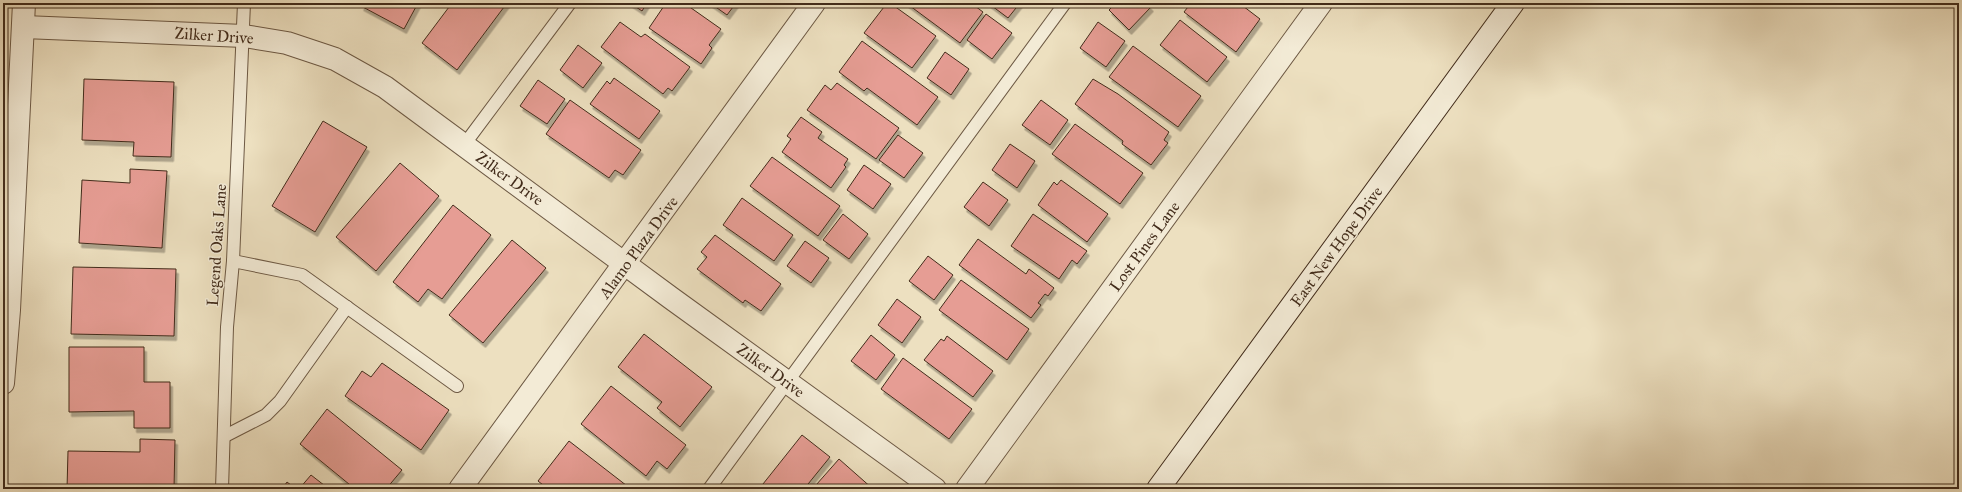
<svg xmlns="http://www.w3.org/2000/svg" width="1962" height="492" viewBox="0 0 1962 492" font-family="'IM FELL Great Primer',serif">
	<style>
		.building { fill: #e69d94; stroke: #422c1b; filter: url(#shadow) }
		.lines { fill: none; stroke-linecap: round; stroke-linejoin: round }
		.service-casing { stroke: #6d5944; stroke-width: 14 }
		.minor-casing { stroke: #6d5944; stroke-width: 24 }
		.tertiary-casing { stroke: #6d5944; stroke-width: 24 }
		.secondary-casing { stroke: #422c1b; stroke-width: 24 }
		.service { stroke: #f3ebd6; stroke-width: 12 }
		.minor { stroke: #f3ebd6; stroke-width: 22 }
		.tertiary { stroke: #f3ebd6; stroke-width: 22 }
		.secondary { stroke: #f3ebd6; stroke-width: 22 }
		.labels { text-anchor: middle; stroke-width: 3; stroke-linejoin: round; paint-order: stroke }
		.street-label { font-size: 16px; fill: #422c1b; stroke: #f3ebd6 }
	</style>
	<defs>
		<filter id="shadow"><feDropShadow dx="2.5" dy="4.5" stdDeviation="0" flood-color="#0004"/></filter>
	</defs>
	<rect width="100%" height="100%" fill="#ede0c0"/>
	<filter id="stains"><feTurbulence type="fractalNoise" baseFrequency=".005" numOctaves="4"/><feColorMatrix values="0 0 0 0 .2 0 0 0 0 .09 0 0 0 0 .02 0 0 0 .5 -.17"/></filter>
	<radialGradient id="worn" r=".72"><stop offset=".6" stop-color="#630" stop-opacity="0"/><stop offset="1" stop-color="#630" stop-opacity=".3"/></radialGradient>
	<g class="building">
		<path d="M363,3H418L404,29L361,6Z"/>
		<path d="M452,3H507L457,70L422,43Z"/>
		<path d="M630,3H647L642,11Z"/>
		<path d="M666,3H684L721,29L709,45L712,48L701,64L649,28Z"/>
		<path d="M710,3H736L727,15Z"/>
		<path d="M887,3H890L936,36L912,68L864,33Z"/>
		<path d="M906,3H971L983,12L960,43Z"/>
		<path d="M988,3H1020L1008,18Z"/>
		<path d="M1116,3H1147L1151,7L1129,30L1109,10Z"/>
		<path d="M1191,3H1239L1260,19L1236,52L1184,12Z"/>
		<path d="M986,14L1012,33L992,59L967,40Z"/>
		<path d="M1180,20L1227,57L1207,82L1160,45Z"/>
		<path d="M620,22L641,37L645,34L690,67L672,91L668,88L663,94L601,47Z"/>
		<path d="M1098,22L1125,41L1106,67L1080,48Z"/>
		<path d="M862,41L938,97L917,125L867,88L864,91L839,72Z"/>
		<path d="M578,45L602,63L583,88L560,70Z"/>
		<path d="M1133,46L1201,96L1178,127L1109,77Z"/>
		<path d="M945,52L969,69L951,95L927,78Z"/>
		<path d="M614,78L660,111L639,139L590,104L607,81L610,84Z"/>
		<path d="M84,79L174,82L171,157L133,156L134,142L82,140Z"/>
		<path d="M1093,79L1118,94L1169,132L1164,140L1168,143L1151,165L1122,144L1123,141L1075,104Z"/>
		<path d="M538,80L565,99L547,124L520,106Z"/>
		<path d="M837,83L899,128L876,159L807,110L825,85L831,90Z"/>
		<path d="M570,100L641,150L623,175L615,170L609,178L546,134Z"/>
		<path d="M1041,100L1068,120L1050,145L1022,125Z"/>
		<path d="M801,117L822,132L818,138L848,159L844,165L846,167L831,188L782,152L791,139L787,136Z"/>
		<path d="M323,121L367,147L315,232L272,206Z"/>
		<path d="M1075,124L1143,173L1120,204L1052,154Z"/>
		<path d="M898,135L923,153L904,178L879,160Z"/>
		<path d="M1010,144L1035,161L1017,188L992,170Z"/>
		<path d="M772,157L840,206L818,236L750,186Z"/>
		<path d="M400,163L439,196L376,271L336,237Z"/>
		<path d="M864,165L891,184L873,209L847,190Z"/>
		<path d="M130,169L167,171L162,248L79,243L82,180L130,183Z"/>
		<path d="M1061,180L1108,214L1087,242L1038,205L1054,182L1057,185Z"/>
		<path d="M983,182L1008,200L989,226L964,207Z"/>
		<path d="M742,198L793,235L774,261L723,225Z"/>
		<path d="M453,205L491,235L442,299L428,289L418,302L393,282Z"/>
		<path d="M843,214L868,234L849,259L823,240Z"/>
		<path d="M1033,214L1087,251L1077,264L1072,260L1059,279L1011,246Z"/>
		<path d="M715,235L781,284L761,311L745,300L743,303L697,269L707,257L701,252Z"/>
		<path d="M978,239L1026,274L1029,269L1054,288L1048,296L1045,294L1038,303L1041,305L1031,318L959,265Z"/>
		<path d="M512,240L546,268L483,343L449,315Z"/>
		<path d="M805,241L829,258L811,283L787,266Z"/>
		<path d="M928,256L953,275L934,300L909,281Z"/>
		<path d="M73,267L176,269L174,336L71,334Z"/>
		<path d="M961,280L1029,329L1007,360L939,310Z"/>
		<path d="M897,299L921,317L902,343L878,325Z"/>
		<path d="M644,334L712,387L680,427L657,408L662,402L618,367Z"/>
		<path d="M871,335L895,355L876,380L851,361Z"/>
		<path d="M947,336L993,371L973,397L924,360L941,339L944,341Z"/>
		<path d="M69,347H144V382H170V428H134V411L69,412Z"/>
		<path d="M903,358L972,409L949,439L881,389Z"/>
		<path d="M382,363L449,410L421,450L345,396L362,371L371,377Z"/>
		<path d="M611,386L686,445L667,469L657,461L646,476L581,424Z"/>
		<path d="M327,409L402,470L386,489H355L300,444Z"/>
		<path d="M802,435L830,457L804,489H759Z"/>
		<path d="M140,439L175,440L174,489H67L68,451L140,452Z"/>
		<path d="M569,441L631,489H548L538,481Z"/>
		<path d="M839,459L873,489H821L816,485Z"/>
		<path d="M311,475L329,489H299Z"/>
		<path d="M287,482L296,489H282Z"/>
	</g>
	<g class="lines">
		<defs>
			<g id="service">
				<path d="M464,145L570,3"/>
				<path d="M233,261L302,275L457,386"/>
				<path d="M225,436L266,415L280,401L347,307"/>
				<path d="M222,489L227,327L233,261L244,3"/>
				<path d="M709,489L1065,3"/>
			</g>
			<g id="minor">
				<path d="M24,27L244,36L287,43L335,59L385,87L671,298L935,489"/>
				<path d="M460,489L814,3"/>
				<path d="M967,489L1321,3"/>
			</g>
			<path id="tertiary" d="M3,383L9,310L24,3"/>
			<path id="secondary" d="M1158,489L1513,3"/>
		</defs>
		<use href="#service" class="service-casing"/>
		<use href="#minor" class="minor-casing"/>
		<use href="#tertiary" class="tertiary-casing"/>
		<use href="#secondary" class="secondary-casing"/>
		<use href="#service" class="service"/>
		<use href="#minor" class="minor"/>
		<use href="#tertiary" class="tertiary"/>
		<use href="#secondary" class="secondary"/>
	</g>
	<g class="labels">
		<g class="street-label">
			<text transform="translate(214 35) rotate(4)" y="6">Zilker Drive</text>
			<text transform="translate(510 178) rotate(36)" y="6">Zilker Drive</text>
			<text transform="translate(216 245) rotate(-86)" y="6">Legend Oaks Lane</text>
			<text transform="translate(1144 246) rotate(-54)" y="6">Lost Pines Lane</text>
			<text transform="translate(1336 246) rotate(-54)" y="6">East New Hope Drive</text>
			<text transform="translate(638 247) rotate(-54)" y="6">Alamo Plaza Drive</text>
			<text transform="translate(771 370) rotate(36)" y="6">Zilker Drive</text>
		</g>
	</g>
	<rect width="1962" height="492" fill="none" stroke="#ede0c0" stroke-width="16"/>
	<rect x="4" y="4" width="1954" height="484" fill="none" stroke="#422c1b" stroke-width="2"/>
	<rect x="8" y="8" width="1946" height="476" fill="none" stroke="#422c1b"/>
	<rect width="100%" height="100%" filter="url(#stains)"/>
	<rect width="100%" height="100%" fill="url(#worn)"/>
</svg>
